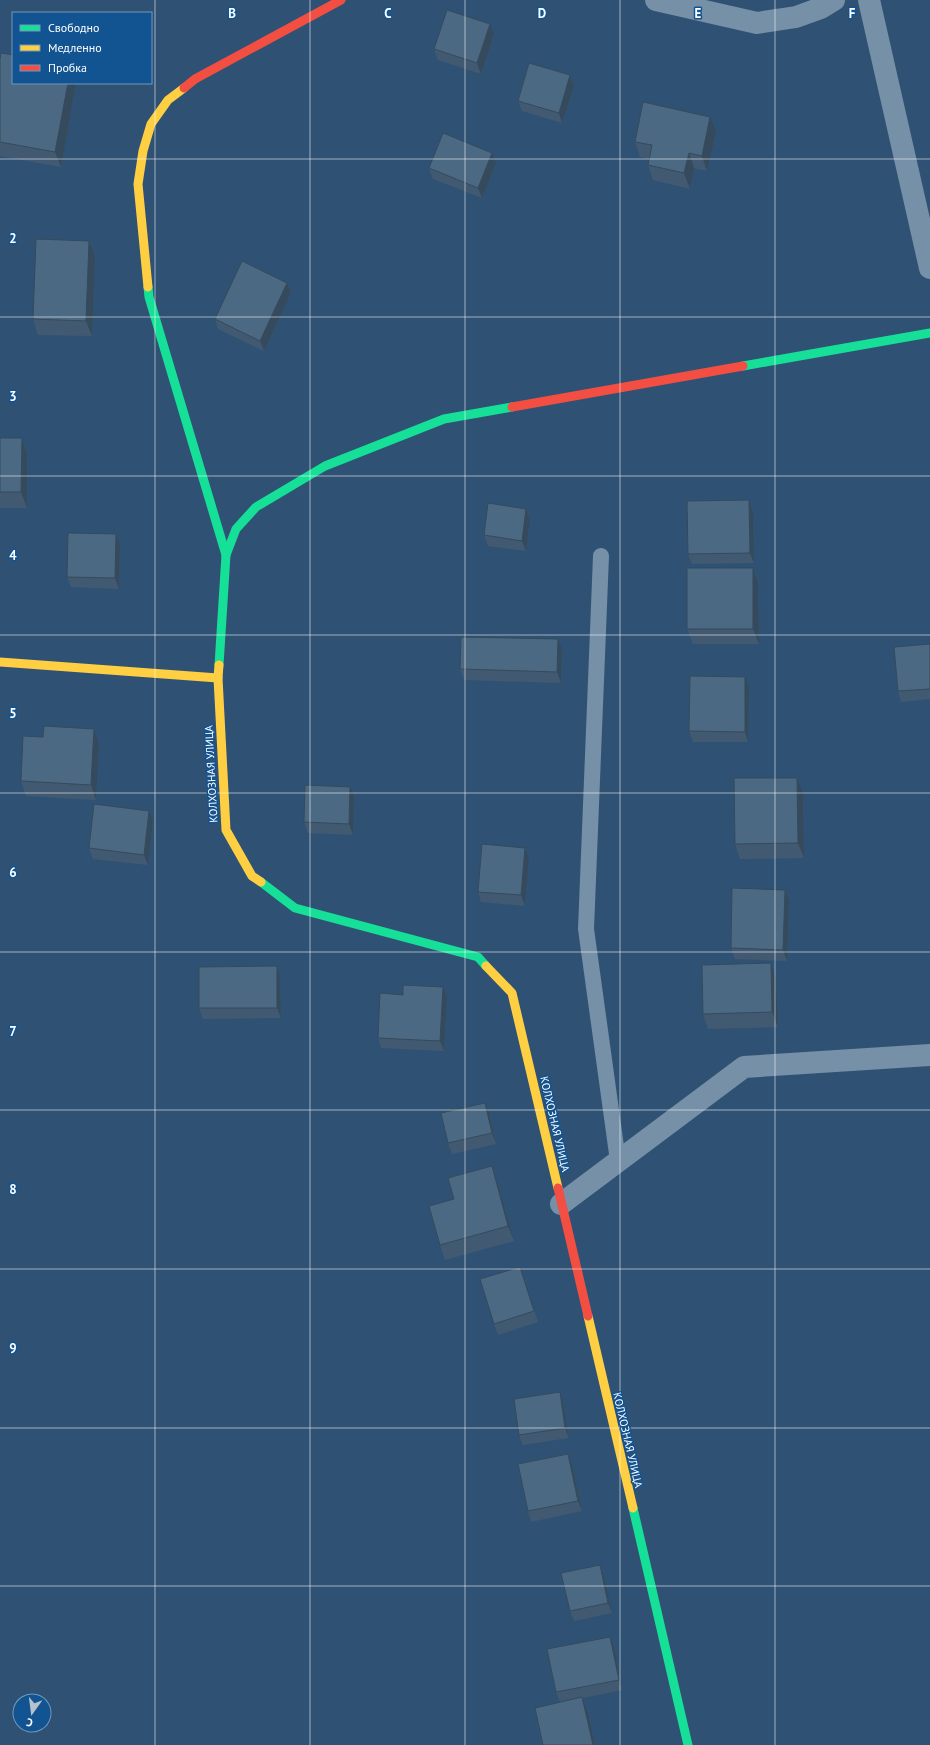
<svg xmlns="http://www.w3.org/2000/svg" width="930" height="1745" viewBox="0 0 930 1745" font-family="'PT Sans',sans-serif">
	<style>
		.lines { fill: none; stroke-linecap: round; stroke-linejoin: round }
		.lane { stroke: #7690a7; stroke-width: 16 }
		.street { stroke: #7690a7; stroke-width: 22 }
		.fast { stroke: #16e098; stroke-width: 9 }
		.slow { stroke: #ffcf43; stroke-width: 9 }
		.jam { stroke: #f24e42; stroke-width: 9 }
		.wall { fill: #415a71 }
		.shaded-wall { fill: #354a5c }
		.building { fill: #4c6983; stroke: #354a5c }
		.grid { fill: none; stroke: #fff; stroke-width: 1; stroke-opacity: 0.55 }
		.labels { text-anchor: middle; stroke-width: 3; stroke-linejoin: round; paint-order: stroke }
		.street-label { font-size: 11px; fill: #fff; stroke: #125391 }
		.grid-label { font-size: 13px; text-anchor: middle; font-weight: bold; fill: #fff; stroke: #125391; stroke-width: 3; stroke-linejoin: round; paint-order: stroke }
	</style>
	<rect width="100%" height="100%" fill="#2f5274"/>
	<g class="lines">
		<path class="lane" d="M601,556L586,929L618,1161"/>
		<g class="street">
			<path d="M656,0L757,23L796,17L821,8L834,0"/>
			<path d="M869,0L930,268"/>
			<path d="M561,1204L744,1067L930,1055"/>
		</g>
		<g class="fast">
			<path d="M148,287L149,297L226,555L219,665"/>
			<path d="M743,366L930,333"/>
			<path d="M226,555L236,529L256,507L325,466L444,419L512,407"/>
			<path d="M261,882L295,908L478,957L486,966"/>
			<path d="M633,1508L688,1745"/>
		</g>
		<g class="slow">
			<path d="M148,287L138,184L143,151L151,124L168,100L184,88"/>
			<path d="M0,662L218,678"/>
			<path d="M219,665L218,678L226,830L252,876L261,882"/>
			<path d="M486,966L512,993L558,1188"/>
			<path d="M588,1316L633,1508"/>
		</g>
		<g class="jam">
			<path d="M184,88L195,79L341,0"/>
			<path d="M512,407L743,366"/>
			<path d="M558,1188L588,1316"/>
		</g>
	</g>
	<g class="wall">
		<path d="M494,34L481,74L438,60L434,49Z"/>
		<path d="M0,59L13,83H76L61,167L0,156Z"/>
		<path d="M570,75L574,86L562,123L522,111L518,101Z"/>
		<path d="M716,132L707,171L694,168L690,189L653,180L648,165L649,159L640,157L635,142Z"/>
		<path d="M496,163L482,198L433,179L429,168Z"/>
		<path d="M89,241L95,256L92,336L38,335L33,319Z"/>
		<path d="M287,283L291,293L264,351L218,329L215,319Z"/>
		<path d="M0,438H22L27,453V508H0Z"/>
		<path d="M749,500L753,511L754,563L692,564L688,554Z"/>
		<path d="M526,509L530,519L526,551L488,546L484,535Z"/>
		<path d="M116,534L120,545L119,589L71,587L67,577Z"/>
		<path d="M753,568L758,583L759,644H693L687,629Z"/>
		<path d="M930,644V699L901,702L898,691Z"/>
		<path d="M562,649L561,683L464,680L460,669Z"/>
		<path d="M749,687L748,742H693L689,731Z"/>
		<path d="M43,737L99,744L96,800L26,796L21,781Z"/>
		<path d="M803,793L804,858L740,859L735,844Z"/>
		<path d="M354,797L353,835L308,833L304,822Z"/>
		<path d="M153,821L148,865L93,859L89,848Z"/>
		<path d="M525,848L529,858L525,906L481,902L478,892Z"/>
		<path d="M785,890L789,900L787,961L735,959L731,948Z"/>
		<path d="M771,963L776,978L778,1027L708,1029L703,1014Z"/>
		<path d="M277,966L280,977L281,1018L203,1019L199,1008Z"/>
		<path d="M447,998L444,1051L381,1048L378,1038Z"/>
		<path d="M489,1113L496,1144L452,1154L448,1143Z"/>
		<path d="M497,1181L514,1241L445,1260L440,1245L454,1199Z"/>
		<path d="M523,1277L538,1322L498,1335L494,1324Z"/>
		<path d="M563,1403L569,1438L523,1445L519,1435Z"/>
		<path d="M568,1454L572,1464L582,1511L531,1522L528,1511Z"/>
		<path d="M600,1565L604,1576L612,1613L574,1621L570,1611Z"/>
		<path d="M610,1637L614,1647L622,1690L583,1698L588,1713L595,1745H543L560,1702L556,1692Z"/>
	</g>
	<g class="shaded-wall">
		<path d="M490,24L494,34L481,74L477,63Z"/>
		<path d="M570,75L574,86L562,123L559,113Z"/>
		<path d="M68,83H76L61,167L55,152Z"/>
		<path d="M710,117L716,132L707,171L702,156Z"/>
		<path d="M492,153L496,163L482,198L478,188Z"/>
		<path d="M689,153L694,168L690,189L684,173Z"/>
		<path d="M89,241L95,256L92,336L86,321Z"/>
		<path d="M287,283L291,293L264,351L260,341Z"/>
		<path d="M22,438L27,453V508L21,492Z"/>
		<path d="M749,500L753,511L754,563L750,553Z"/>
		<path d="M526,509L530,519L526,551L522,541Z"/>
		<path d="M116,534L120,545L119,589L115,578Z"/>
		<path d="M753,568L758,583L759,644L753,629Z"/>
		<path d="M558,639L562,649L561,683L557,672Z"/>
		<path d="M745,677L749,687L748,742L745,732Z"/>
		<path d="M94,729L99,744L96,800L91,785Z"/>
		<path d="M797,778L803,793L804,858L798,843Z"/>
		<path d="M350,787L354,797L353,835L349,824Z"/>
		<path d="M149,811L153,821L148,865L144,855Z"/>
		<path d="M525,848L529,858L525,906L521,895Z"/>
		<path d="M785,890L789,900L787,961L783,950Z"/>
		<path d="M771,963L776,978L778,1027L772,1012Z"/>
		<path d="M277,966L280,977L281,1018L277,1008Z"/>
		<path d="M443,987L447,998L444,1051L440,1041Z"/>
		<path d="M485,1103L489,1113L496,1144L492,1133Z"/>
		<path d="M492,1166L497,1181L514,1241L508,1226Z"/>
		<path d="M560,1392L563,1403L569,1438L565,1428Z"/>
		<path d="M568,1454L572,1464L582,1511L578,1501Z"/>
		<path d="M600,1565L604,1576L612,1613L608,1603Z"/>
		<path d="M610,1637L614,1647L622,1690L619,1680Z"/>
		<path d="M582,1697L588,1713L595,1745H593Z"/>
	</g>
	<g class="building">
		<path d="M447,10L490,24L477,63L434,49Z"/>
		<path d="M1,53L13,55V83H68L55,152L0,142V59Z"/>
		<path d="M529,63L570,75L559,113L518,101Z"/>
		<path d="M643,102L710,117L702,156L689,153L684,173L648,165L652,145L635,142Z"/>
		<path d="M443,133L492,153L478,188L429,168Z"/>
		<path d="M36,239L89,241L86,321L33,319Z"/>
		<path d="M242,261L287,283L260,341L215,319Z"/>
		<path d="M0,438H22L21,492H0Z"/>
		<path d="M749,500L750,553L688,554L687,501Z"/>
		<path d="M488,503L526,509L522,541L484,535Z"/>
		<path d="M68,533L116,534L115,578L67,577Z"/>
		<rect x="687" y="568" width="66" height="61"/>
		<path d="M461,637L558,639L557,672L460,669Z"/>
		<path d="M930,644V689L898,691L894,647Z"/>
		<path d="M690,676L745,677V732L689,731Z"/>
		<path d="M44,726L94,729L91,785L21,781L23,736L43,737Z"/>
		<path d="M734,778H797L798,843L735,844Z"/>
		<path d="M305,785L350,787L349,824L304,822Z"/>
		<path d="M94,804L149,811L144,855L89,848Z"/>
		<path d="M482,844L525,848L521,895L478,892Z"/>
		<path d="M732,888L785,890L783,950L731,948Z"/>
		<path d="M771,963L772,1012L703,1014L702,965Z"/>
		<path d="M277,966V1008H199V967Z"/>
		<path d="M403,985L443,987L440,1041L378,1038L380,993L403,995Z"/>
		<path d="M485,1103L492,1133L448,1143L441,1113Z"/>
		<path d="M492,1166L508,1226L440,1245L429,1206L454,1199L448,1178Z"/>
		<path d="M520,1267L534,1311L494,1324L480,1279Z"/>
		<path d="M560,1392L565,1428L519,1435L514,1399Z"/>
		<path d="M568,1454L578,1501L528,1511L518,1464Z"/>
		<path d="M600,1565L608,1603L570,1611L561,1573Z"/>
		<path d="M610,1637L619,1680L556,1692L547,1649Z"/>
		<path d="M582,1697L593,1745H543L535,1708Z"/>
	</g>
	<path class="grid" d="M155,0V1745M310,0V1745M465,0V1745M620,0V1745M775,0V1745M0,159H930M0,317H930M0,476H930M0,635H930M0,793H930M0,952H930M0,1110H930M0,1269H930M0,1428H930M0,1586H930"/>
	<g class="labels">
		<g class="street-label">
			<text transform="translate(211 774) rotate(-93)" y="4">КОЛХОЗНАЯ УЛИЦА</text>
			<text transform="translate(555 1124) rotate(77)" y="4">КОЛХОЗНАЯ УЛИЦА</text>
			<text transform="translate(628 1440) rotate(77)" y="4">КОЛХОЗНАЯ УЛИЦА</text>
		</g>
	</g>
	<g class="grid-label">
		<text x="232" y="18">B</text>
		<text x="388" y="18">C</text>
		<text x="542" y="18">D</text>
		<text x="698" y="18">E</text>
		<text x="852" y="18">F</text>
		<text x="13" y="243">2</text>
		<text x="13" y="401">3</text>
		<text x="13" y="560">4</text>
		<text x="13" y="718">5</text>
		<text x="13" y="877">6</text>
		<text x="13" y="1036">7</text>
		<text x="13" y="1194">8</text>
		<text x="13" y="1353">9</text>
	</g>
	<rect x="12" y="12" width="140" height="72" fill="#125391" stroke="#7198bd"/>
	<rect x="20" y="25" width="20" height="6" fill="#16e098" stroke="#7198bd"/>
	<text x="48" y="32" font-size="12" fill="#ffffff">Свободно</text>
	<rect x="20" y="45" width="20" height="6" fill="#ffcf43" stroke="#7198bd"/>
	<text x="48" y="52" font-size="12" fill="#ffffff">Медленно</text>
	<rect x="20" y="65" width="20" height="6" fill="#f24e42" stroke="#7198bd"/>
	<text x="48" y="72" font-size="12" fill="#ffffff">Пробка</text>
	<g transform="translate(32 1713) rotate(194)"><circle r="19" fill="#125391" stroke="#7198bd"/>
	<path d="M0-3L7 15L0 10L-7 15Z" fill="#b6c2ce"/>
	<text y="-6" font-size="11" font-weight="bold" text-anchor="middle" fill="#ffffff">С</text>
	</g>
</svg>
